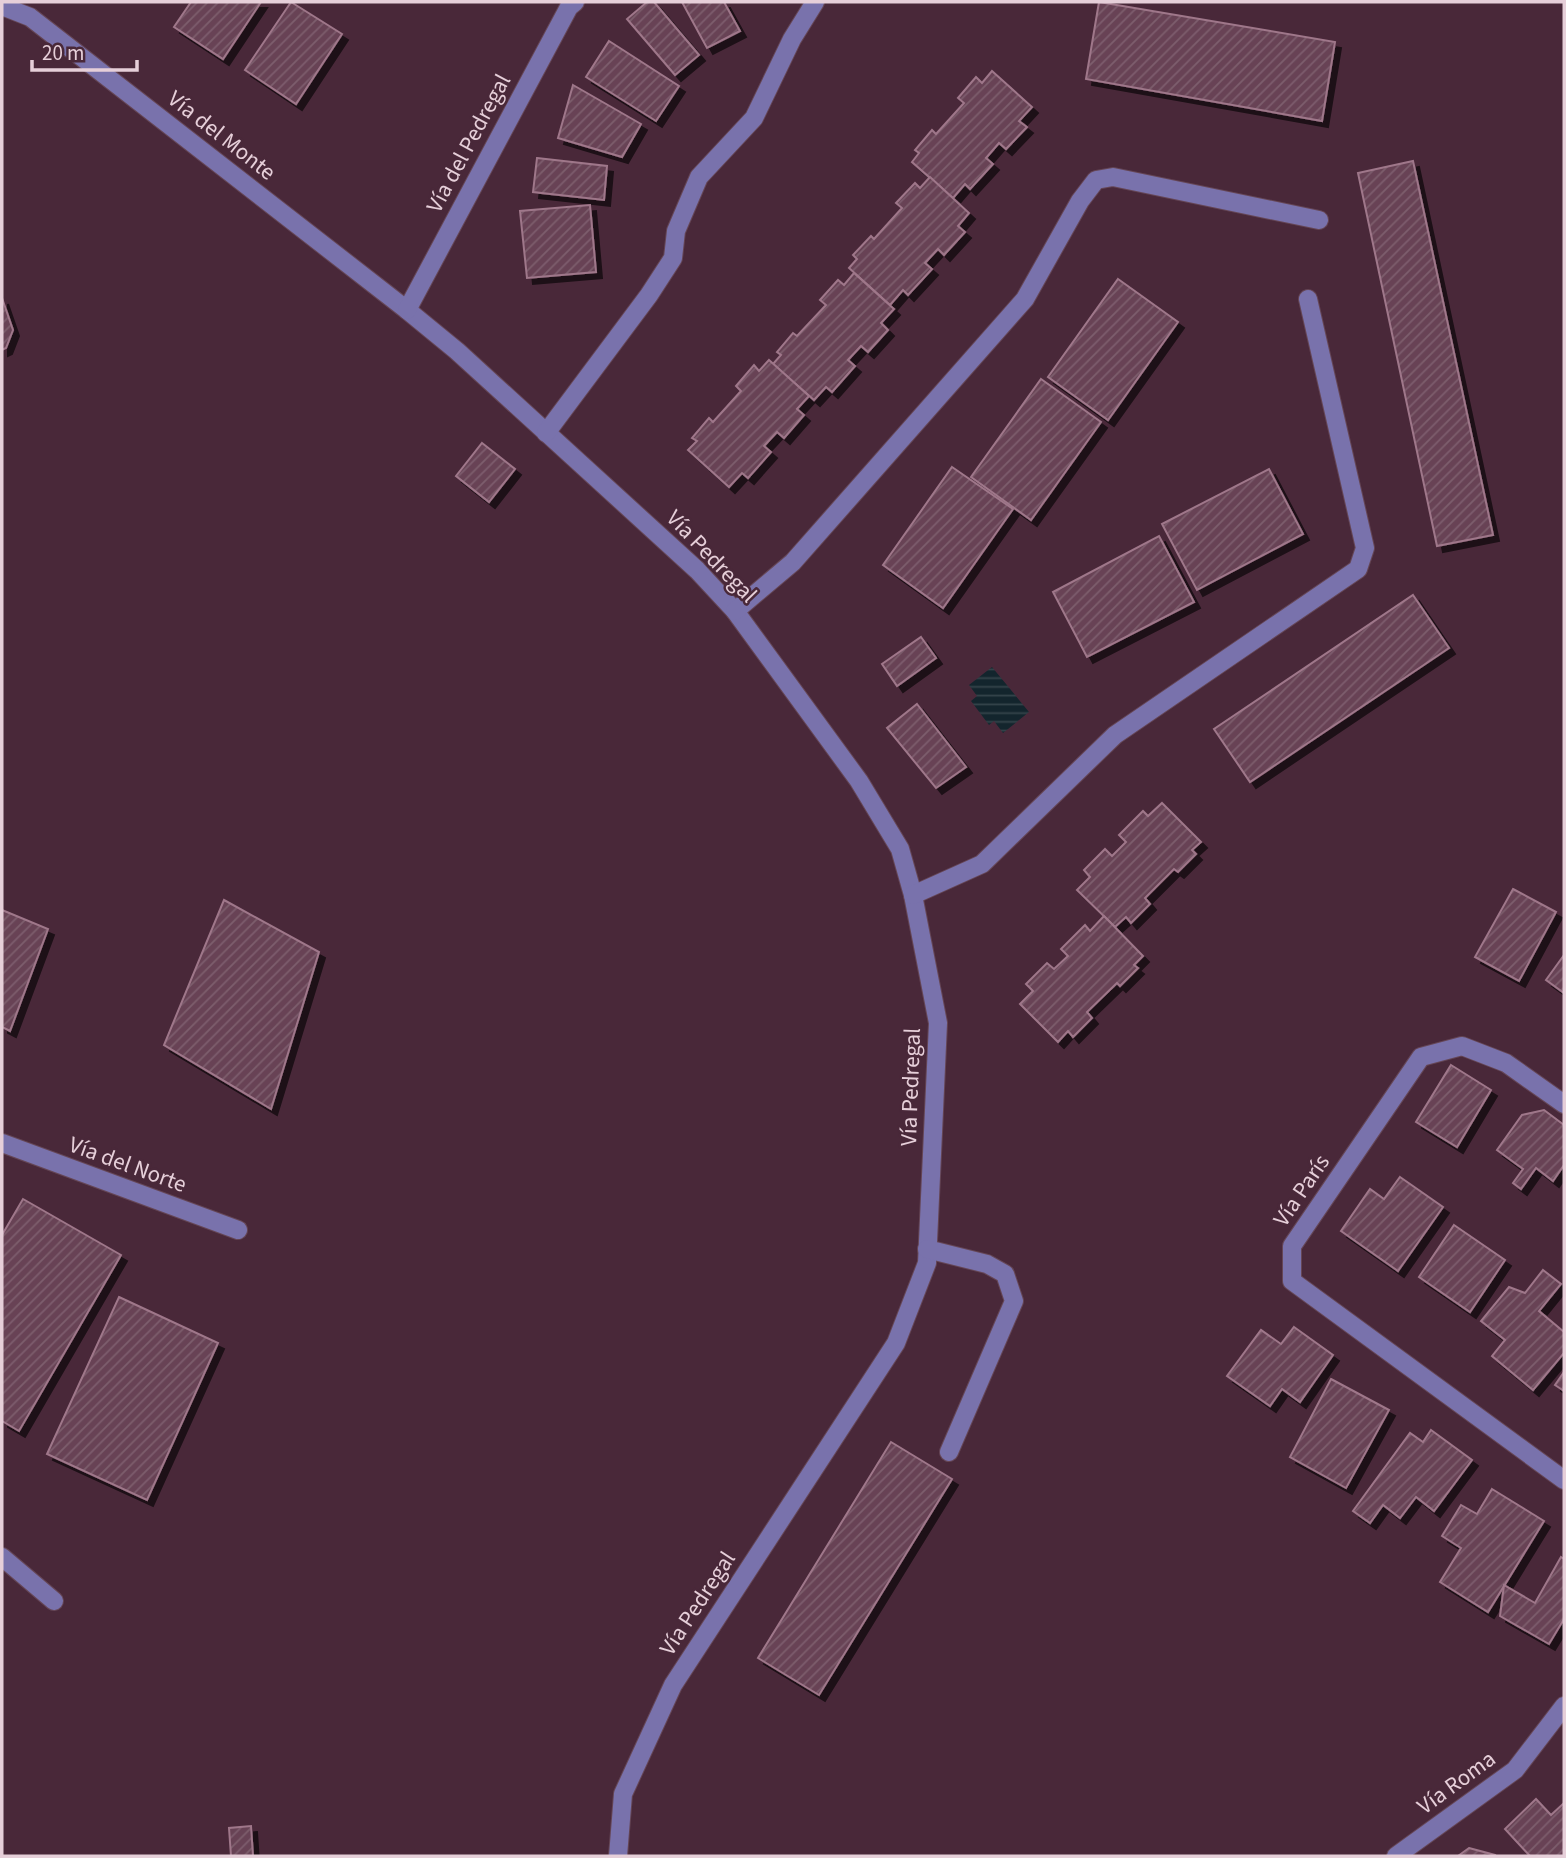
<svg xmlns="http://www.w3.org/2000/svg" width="1566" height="1858" viewBox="0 0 1566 1858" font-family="'Source Sans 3',sans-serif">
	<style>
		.water { fill: url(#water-rules) }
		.building { fill: url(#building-hatch); stroke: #9f778a; stroke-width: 2; filter: url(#shadow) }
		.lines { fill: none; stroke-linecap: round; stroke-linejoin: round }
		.minor-casing { stroke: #654656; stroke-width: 20 }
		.minor { stroke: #7972ac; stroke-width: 18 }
		.labels { text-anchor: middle; stroke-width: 5; stroke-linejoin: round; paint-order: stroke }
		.street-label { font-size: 23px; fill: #e6cfd9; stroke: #492839 }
	</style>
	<defs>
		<pattern id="water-rules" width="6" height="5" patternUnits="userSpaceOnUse" patternTransform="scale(1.75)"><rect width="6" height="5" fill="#13252d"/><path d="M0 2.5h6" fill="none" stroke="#35444b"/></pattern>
		<pattern id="building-hatch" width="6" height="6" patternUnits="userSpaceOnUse" patternTransform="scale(1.75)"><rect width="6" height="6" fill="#674355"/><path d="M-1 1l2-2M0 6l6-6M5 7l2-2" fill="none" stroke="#7d5d6d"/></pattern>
		<filter id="shadow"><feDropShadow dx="6" dy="6" stdDeviation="0" flood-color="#0009"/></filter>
	</defs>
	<rect width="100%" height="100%" fill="#492839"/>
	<path class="water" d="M992,667L1029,712L1003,733L994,721L989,725L971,701L977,696L969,685Z"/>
	<g class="building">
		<path d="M191,2H261L223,59L174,27Z"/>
		<path d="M291,2L342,34L296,104L245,70Z"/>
		<path d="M647,2H654L699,55L675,75L627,19Z"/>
		<path d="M682,2H724L740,31L707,48Z"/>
		<path d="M1099,2L1335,42L1322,121L1086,79Z"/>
		<path d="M609,41L679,86L656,121L586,77Z"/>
		<path d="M992,71L1032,107L1019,121L1027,127L1006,149L999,143L986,158L993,164L970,189L965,184L953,198L912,162L919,153L915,150L932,130L936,134L964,103L958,98L976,77L982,83Z"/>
		<path d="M573,85L641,124L622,157L558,138Z"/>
		<path d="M537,158L607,166L604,200L533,192Z"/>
		<path d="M1413,161L1493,535L1437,546L1358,173Z"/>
		<path d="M930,177L969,213L958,226L965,232L944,255L938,249L925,263L932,269L908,295L903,290L890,305L849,268L857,259L853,255L871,236L874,239L902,208L896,203L915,183L920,188Z"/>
		<path d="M590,205L596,272L527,278L520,211Z"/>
		<path d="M854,273L894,309L881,323L888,330L868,352L861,346L848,360L855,366L832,392L826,387L814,400L773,364L781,355L777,352L793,333L797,336L826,305L820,300L838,280L844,285Z"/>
		<path d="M1118,279L1178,322L1108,420L1048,377Z"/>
		<path d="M2,298L13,330L6,348L2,350Z"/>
		<path d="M769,360L809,396L797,409L804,415L784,438L777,432L764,446L771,452L748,478L742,473L729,487L688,450L697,441L692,438L709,418L713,422L741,391L736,386L754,365L759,371Z"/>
		<path d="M1041,379L1101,422L1031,520L971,477Z"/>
		<path d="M482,443L515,469L489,502L456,476Z"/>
		<path d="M952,467L1013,509L943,608L883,565Z"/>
		<path d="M1269,469L1303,534L1197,590L1162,524Z"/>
		<path d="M1159,536L1194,602L1087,657L1053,592Z"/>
		<path d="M1413,595L1449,648L1250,782L1214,729Z"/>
		<path d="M921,637L936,658L897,686L882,664Z"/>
		<path d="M917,704L966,767L936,788L887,728Z"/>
		<path d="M1162,803L1201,842L1192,850L1196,854L1178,872L1174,869L1145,898L1150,904L1131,923L1126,917L1115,927L1077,890L1090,877L1084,870L1105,849L1112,856L1126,842L1119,835L1143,811L1148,816Z"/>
		<path d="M1513,889L1556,912L1519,981L1475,957Z"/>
		<path d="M224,900L319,952L271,1109L164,1045Z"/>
		<path d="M2,910L48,929L10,1031L2,1027Z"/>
		<path d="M1104,916L1143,956L1134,965L1138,968L1120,986L1117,983L1087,1012L1092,1018L1073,1037L1068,1031L1058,1042L1020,1004L1033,991L1026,984L1047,963L1054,969L1068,956L1061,949L1085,925L1090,931Z"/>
		<path d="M1564,955V993L1546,980Z"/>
		<path d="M1451,1065L1491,1090L1457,1147L1416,1122Z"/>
		<path d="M1544,1110L1564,1125V1165L1553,1181L1536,1168L1521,1189L1513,1183L1523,1169L1497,1150L1522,1115Z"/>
		<path d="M1400,1177L1443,1207L1398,1271L1341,1231L1370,1189L1384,1199Z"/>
		<path d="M23,1199L121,1255L19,1431L2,1421V1235Z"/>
		<path d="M1454,1225L1505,1260L1470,1312L1419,1277Z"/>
		<path d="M1543,1270L1561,1284L1539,1311L1564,1332V1353L1533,1390L1492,1356L1505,1340L1481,1321L1509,1287L1525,1293Z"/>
		<path d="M119,1297L218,1343L147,1500L47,1454Z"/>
		<path d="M1294,1327L1333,1355L1300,1402L1282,1389L1270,1406L1227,1376L1261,1330L1281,1344Z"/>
		<path d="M1564,1372V1391L1555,1385Z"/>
		<path d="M1331,1379L1389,1410L1346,1488L1290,1457Z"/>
		<path d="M1431,1430L1472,1460L1434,1511L1416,1497L1400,1518L1383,1505L1370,1523L1353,1511L1410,1433L1423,1442Z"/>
		<path d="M891,1442L952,1479L819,1695L758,1658Z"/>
		<path d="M1492,1489L1544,1521L1488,1612L1440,1582L1461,1548L1442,1536L1461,1505L1477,1514Z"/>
		<path d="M1561,1557L1564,1559V1619L1549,1644L1500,1616L1504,1585L1535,1603Z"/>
		<path d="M1536,1799L1551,1815L1564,1803V1856H1530L1505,1829Z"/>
		<path d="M251,1826L253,1856H231L229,1828Z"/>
		<path d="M1469,1848L1495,1855L1496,1856H1458Z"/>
	</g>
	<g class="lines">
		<defs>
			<g id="minor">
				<path d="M2,6L30,17L407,310L457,351L697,570L735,611L859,781L900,849L913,895L938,1023L927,1263L896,1343L673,1685L623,1794L618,1856"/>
				<path d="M407,310L569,7L575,2"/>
				<path d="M546,433L649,295L673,258L676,231L699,177L754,118L792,39L815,2"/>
				<path d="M735,611L793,562L1025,299L1080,201L1096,180L1113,177L1319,220"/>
				<path d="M913,895L982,864L1115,735L1358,569L1365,548L1308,299"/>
				<path d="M1564,1104L1506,1063L1462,1046L1421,1057L1292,1246V1281L1564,1480"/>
				<path d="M2,1143L238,1230"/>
				<path d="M927,1249L987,1264L1005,1274L1014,1301L949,1452"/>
				<path d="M2,1557L54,1601"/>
				<path d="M1396,1856L1515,1770L1564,1706"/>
			</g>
		</defs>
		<use href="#minor" class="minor-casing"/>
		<use href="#minor" class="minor"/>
	</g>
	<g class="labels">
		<g class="street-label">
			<text transform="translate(222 135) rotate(38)" y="8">Vía del Monte</text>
			<text transform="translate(468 143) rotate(-62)" y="8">Vía del Pedregal</text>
			<text transform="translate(712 556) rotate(46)" y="8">Vía Pedregal</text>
			<text transform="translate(910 1087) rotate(-88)" y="8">Vía Pedregal</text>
			<text transform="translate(128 1164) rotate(20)" y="8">Vía del Norte</text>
			<text transform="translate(1301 1190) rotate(-56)" y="8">Vía París</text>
			<text transform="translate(697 1603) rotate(-57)" y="8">Vía Pedregal</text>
			<text transform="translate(1456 1782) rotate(-36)" y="8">Vía Roma</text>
		</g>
	</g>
	<rect width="1566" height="1858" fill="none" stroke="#e6cfd9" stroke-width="7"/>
	<path d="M32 60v10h105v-10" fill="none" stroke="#e6cfd9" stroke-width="3.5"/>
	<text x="42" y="60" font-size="21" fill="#e6cfd9" stroke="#492839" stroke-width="5" paint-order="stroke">20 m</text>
</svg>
